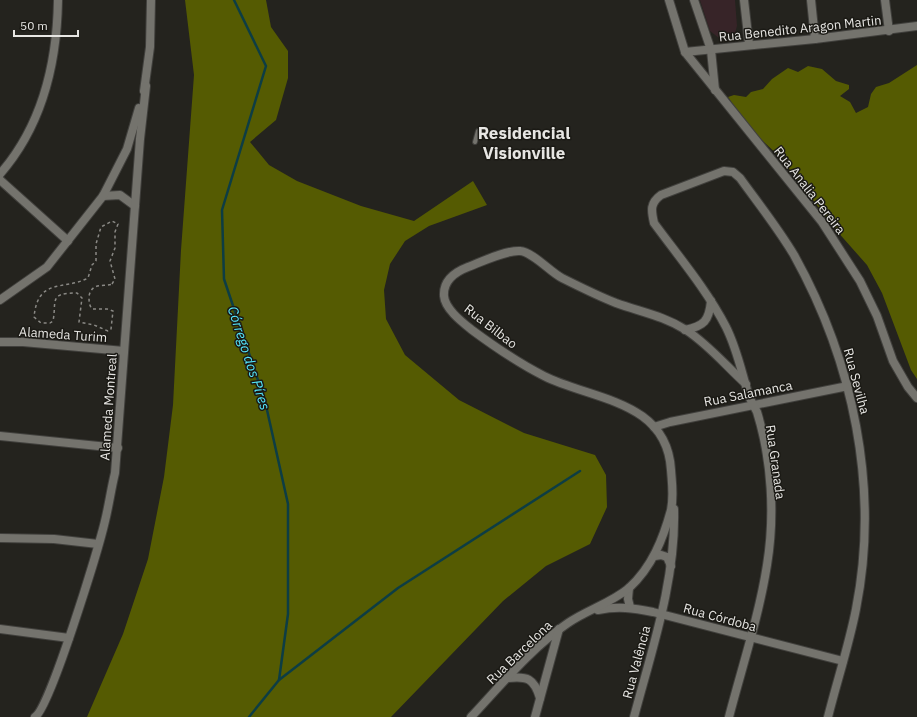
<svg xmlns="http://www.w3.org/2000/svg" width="917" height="717" viewBox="0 0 917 717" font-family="'IBM Plex Sans',sans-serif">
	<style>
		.education { fill: #372428 }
		.forest { fill: #555b02 }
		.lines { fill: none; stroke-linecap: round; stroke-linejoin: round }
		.stream { stroke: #0d3d44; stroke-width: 2.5 }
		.service-casing { stroke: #41403d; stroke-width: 6 }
		.minor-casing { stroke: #41403d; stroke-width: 10 }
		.path { stroke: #8a8985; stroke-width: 1.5; stroke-dasharray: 3 3; stroke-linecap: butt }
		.service { stroke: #74736d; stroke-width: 4 }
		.minor { stroke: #74736d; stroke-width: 8 }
		.labels { text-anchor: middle; stroke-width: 3; stroke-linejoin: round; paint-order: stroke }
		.street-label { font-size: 13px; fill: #e7e6e3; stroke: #1b1a15 }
		.water-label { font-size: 14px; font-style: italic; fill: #54e6fb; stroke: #1b1a15 }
		.district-label { font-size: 17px; font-weight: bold; fill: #e7e6e3; stroke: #1b1a15 }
	</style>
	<rect width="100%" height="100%" fill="#24231e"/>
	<path class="education" d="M700,0H735L737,26L735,33L728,39L719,38L710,31Z"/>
	<g class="forest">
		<path d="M185,0H266L271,27L288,51V78L276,120L250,142L269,165L297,181L361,206L414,221L473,181L487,205L429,226L405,241L390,264L384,290L386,319L405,355L459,400L524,433L595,455L606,475L607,507L590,544L546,566L503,601L391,717H87L123,634L148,559L164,477L173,405L181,250L194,75Z"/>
		<path d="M917,65V379L911,370L882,293L867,265L836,230L780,157L749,128L728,97L734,95L746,97L751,92L763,89L772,79L788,68L798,72L808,66L822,69L836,81L849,85V89L840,96L850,102L856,113L868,107L871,94L876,87L889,83Z"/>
	</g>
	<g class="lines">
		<g class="stream">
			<path d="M234,0L266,66L222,210L224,279L265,401L288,504V614L279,680L249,717"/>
			<path d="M279,680L398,588L580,471"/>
		</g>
		<defs>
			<path id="service" d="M475,142L478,131"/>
			<g id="minor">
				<path d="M669,0L685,52L822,222L860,281L877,316L893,361L908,387L917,398"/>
				<path d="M694,0L711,50L715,90"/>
				<path d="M744,0L749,44"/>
				<path d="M811,0L815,39"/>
				<path d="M885,0L889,31"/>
				<path d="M685,52L815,39L917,26"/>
				<path d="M144,91L150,47L151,0"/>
				<path d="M0,174C42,126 57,62 58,0"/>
				<path d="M0,180L68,241"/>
				<path d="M103,196L120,195L135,206"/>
				<path d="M0,300L47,267L103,196L127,149L139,108"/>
				<path d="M685,330C704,326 709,321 711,301"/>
				<path d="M0,342H23L124,351"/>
				<path d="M654,427L670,422L848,386"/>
				<path d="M0,436L118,448"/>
				<path d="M0,538L54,539L98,544"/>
				<path d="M655,556L661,555L667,557L671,566"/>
				<path d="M629,588L628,599L630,607"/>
				<path d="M598,610C618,606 633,608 653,612L843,661"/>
				<path d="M0,629L69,638"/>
				<path d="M508,678C527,676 534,678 540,698"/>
				<path d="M35,717C50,708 99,547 105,521C109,505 111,489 115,473L140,139L146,86"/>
				<path d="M471,717C501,685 531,648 568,623C587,610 611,603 629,588C652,567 663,539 671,510C674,496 672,484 671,470C667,400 592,400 544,376C518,363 495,347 472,330C462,322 445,309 444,296C443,281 455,272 468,267C481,262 506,250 520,251C533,252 550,272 562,278C580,287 598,296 616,303C641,312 664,316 686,330C709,345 726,366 746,384"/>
				<path d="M535,717L559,629"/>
				<path d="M634,717C652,649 676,580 674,509"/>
				<path d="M729,717C742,667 759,616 767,565C775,516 772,460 757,412C754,406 750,400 748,393C741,370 737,349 726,327C707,290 679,257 654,223C651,210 650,203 661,195L724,171L733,172L740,178C758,203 778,228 794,255C853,361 880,488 856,609C849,645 837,681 828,717"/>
			</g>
		</defs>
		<use href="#service" class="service-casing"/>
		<use href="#minor" class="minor-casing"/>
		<path class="path" d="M112,284L115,279L110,261L115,248V232L118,224L112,221L101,227L96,244V261L92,265L88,278C63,291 38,277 34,317L41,323H50L53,321C57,301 48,293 77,293L82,298L79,322L94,325L108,331L111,329L113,311L107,309H92C89,305 89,301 89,296C92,282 103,287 113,284"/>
		<use href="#service" class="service"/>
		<use href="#minor" class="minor"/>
	</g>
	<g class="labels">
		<g class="street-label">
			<text transform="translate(800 28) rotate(-6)" y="5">Rua Benedito Aragon Martin</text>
			<text transform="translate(810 190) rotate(52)" y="5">Rua Analia Pereira</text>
			<text transform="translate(491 326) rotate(38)" y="5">Rua Bilbao</text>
			<text transform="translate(63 334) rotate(4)" y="5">Alameda Turim</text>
			<text transform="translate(857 381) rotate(75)" y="5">Rua Sevilha</text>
			<text transform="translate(748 393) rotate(-11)" y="5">Rua Salamanca</text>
			<text transform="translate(108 407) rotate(-86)" y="5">Alameda Montreal</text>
			<text transform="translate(776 462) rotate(82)" y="5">Rua Granada</text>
			<text transform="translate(720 617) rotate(15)" y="5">Rua Córdoba</text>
			<text transform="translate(519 652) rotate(-44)" y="5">Rua Barcelona</text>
			<text transform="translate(636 662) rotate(-75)" y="5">Rua Valência</text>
		</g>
		<g class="water-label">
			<text transform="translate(249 358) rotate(72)" y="5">Córrego dos Píres</text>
		</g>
		<g class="district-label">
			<text x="524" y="139">Residencial<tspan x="524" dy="20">Visionville</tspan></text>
		</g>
	</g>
	<path d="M14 30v6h64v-6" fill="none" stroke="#e7e6e3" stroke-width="2"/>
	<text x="20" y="30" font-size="12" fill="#e7e6e3" stroke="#1b1a15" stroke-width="3" paint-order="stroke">50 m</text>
</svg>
